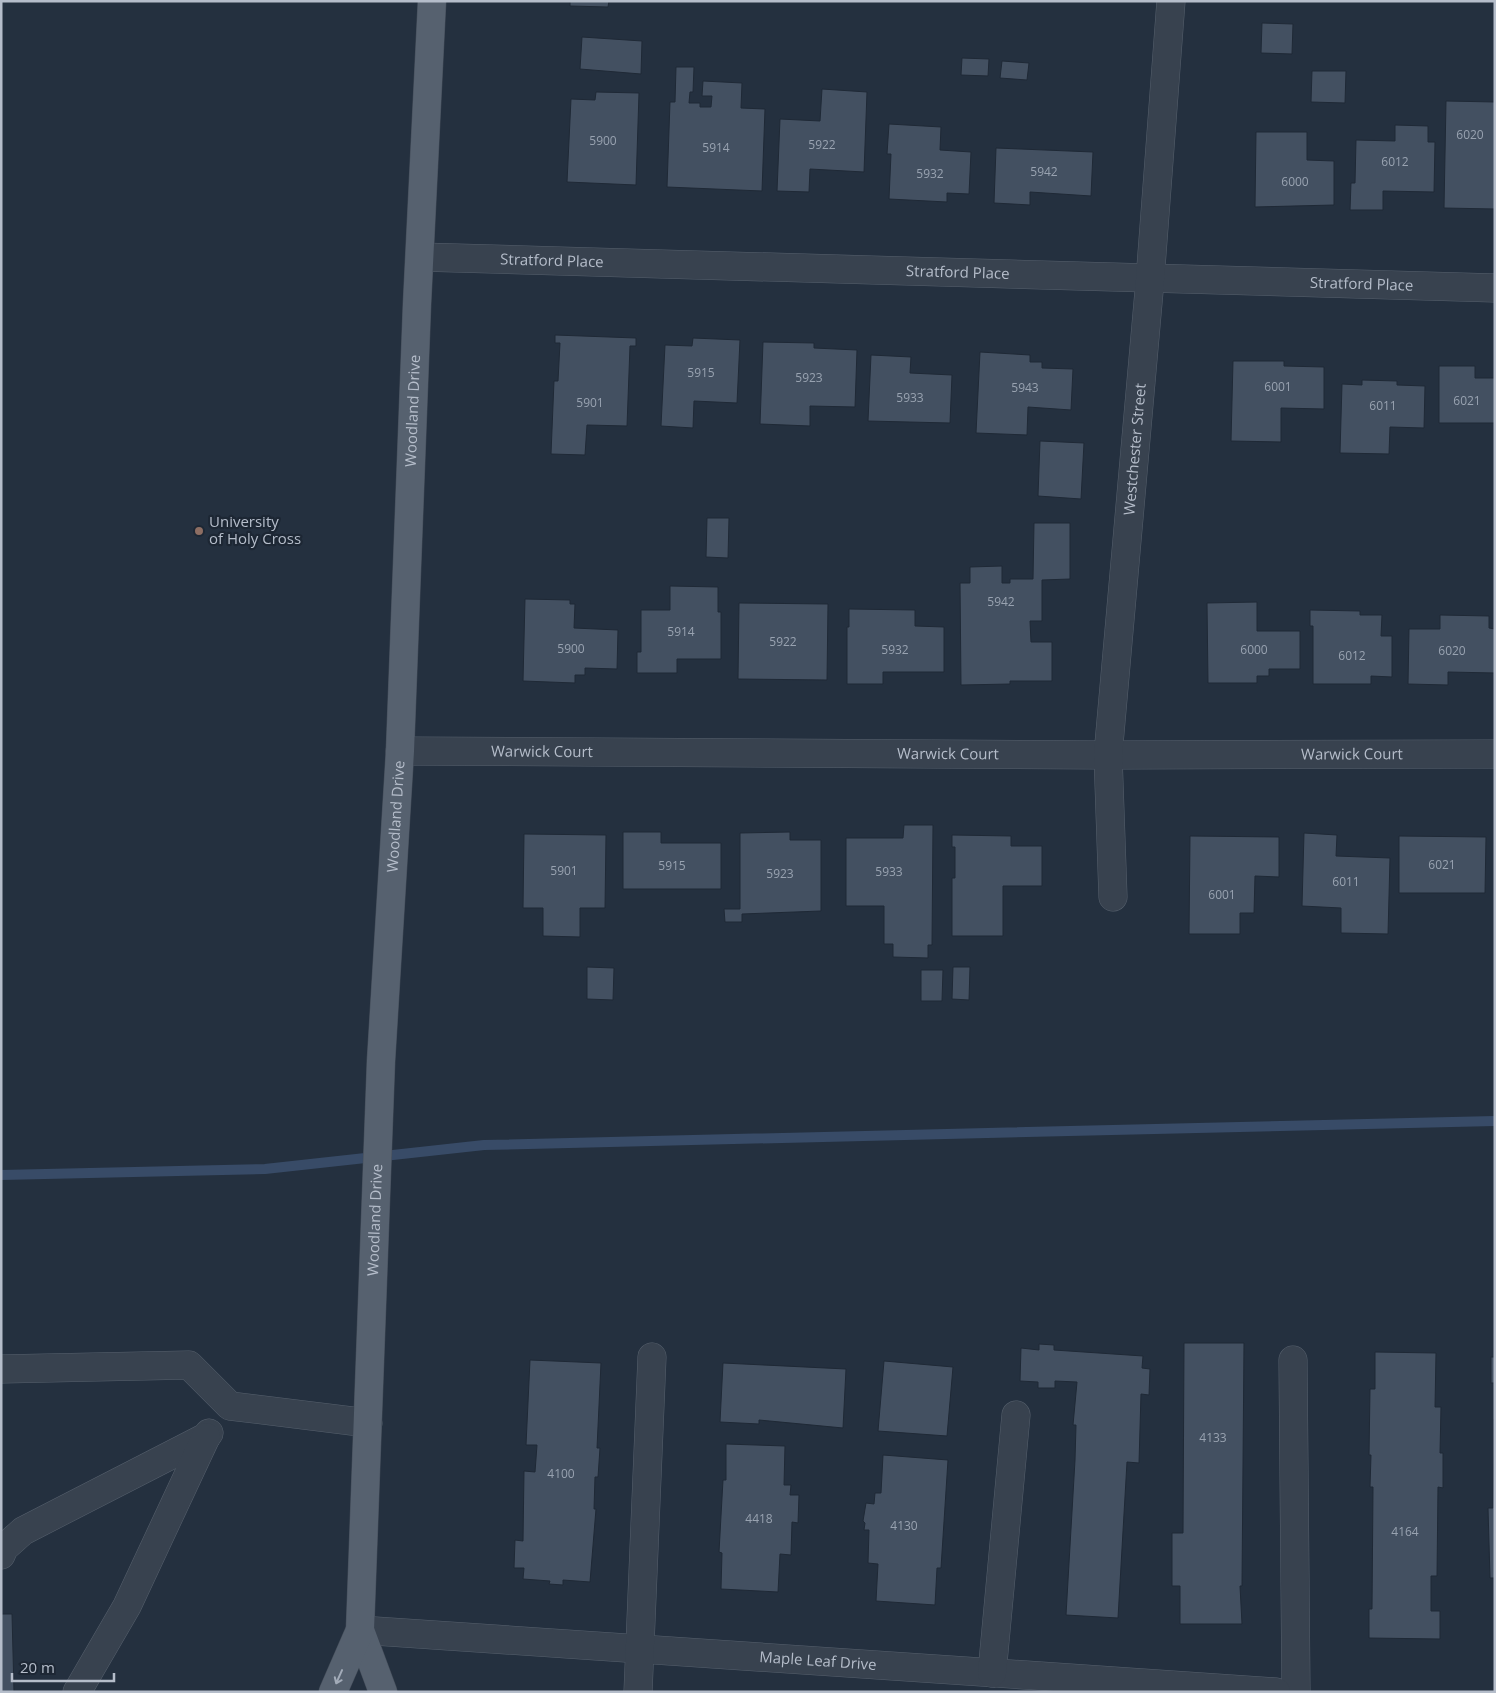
<svg xmlns="http://www.w3.org/2000/svg" width="1496" height="1693" viewBox="0 0 1496 1693" font-family="'Open Sans',sans-serif">
	<style>
		.lines { fill: none; stroke-linecap: round; stroke-linejoin: round }
		.stream { stroke: #384b67; stroke-width: 10 }
		.building { fill: #435061; stroke: #1f2936 }
		.minor-casing { stroke: #56606d; stroke-width: 29 }
		.major-casing { stroke: #424b58; stroke-width: 29 }
		.minor { stroke: #38424f; stroke-width: 28 }
		.major { stroke: #56616f; stroke-width: 28 }
		.oneway { stroke: #a2abb8 }
		.education-dot { fill: #8d6e63; stroke: #1d2734; stroke-width: 2 }
		.labels { text-anchor: middle; stroke-width: 4.5; stroke-linejoin: round; paint-order: stroke }
		.number-label { font-size: 12px; fill: #98a2b0 }
		.street-label { font-size: 15px; fill: #b5bdca; stroke: #1d2734 }
		.poi-label { font-size: 15px; fill: #b5bdca; stroke: #1d2734; text-anchor: start }
	</style>
	<rect width="100%" height="100%" fill="#24303f"/>
	<g class="lines">
		<path class="stream" d="M1,1175L265,1169L484,1145L1495,1121"/>
	</g>
	<g class="building">
		<path d="M570,1H609L608,7L570,6Z"/>
		<path d="M1262,23L1293,24L1292,54L1261,53Z"/>
		<path d="M582,37L642,41L641,74L580,69Z"/>
		<path d="M962,58L989,59L988,76L961,75Z"/>
		<path d="M1002,61L1029,63L1027,80L1000,78Z"/>
		<path d="M676,67H694L693,92H690L689,103H700V107H711L712,96H702L703,81L742,83L741,108L765,109L762,191L667,187L670,102H675Z"/>
		<path d="M1312,71H1346L1345,103L1311,102Z"/>
		<path d="M822,89L867,92L864,172L810,169L809,192L777,191L780,119L820,121Z"/>
		<path d="M596,92L639,93L636,185L567,182L571,99L595,100Z"/>
		<path d="M1446,101L1495,102V209L1444,208Z"/>
		<path d="M889,124L941,127L940,150L971,152L969,194L947,193V202L889,199L891,154H887Z"/>
		<path d="M1395,125L1428,126V142H1435L1434,192L1383,191V210H1350L1351,183H1355L1356,140L1395,141Z"/>
		<path d="M1256,132H1307V160L1334,161V205L1255,207Z"/>
		<path d="M996,148L1093,152L1091,196L1030,192V205L994,203Z"/>
		<path d="M555,335L636,338V346H630L627,426L587,425L585,455L551,454L554,381H558L560,343H555Z"/>
		<path d="M693,338L740,340L737,403L694,401L693,428L661,426L665,345L692,346Z"/>
		<path d="M763,342L814,343V348L857,350L855,407L810,406V426L760,424Z"/>
		<path d="M980,352L1030,355V362H1042V368L1073,369L1071,410L1028,407L1027,435L976,433Z"/>
		<path d="M871,355L911,357L910,373L952,375L950,423L868,421Z"/>
		<path d="M1233,361H1284V366L1324,367V409L1281,408V442L1231,441Z"/>
		<path d="M1439,366H1475V378H1495V423H1439Z"/>
		<path d="M1362,380L1397,381V385L1425,386L1424,428L1390,427L1389,454L1340,453L1342,384L1362,385Z"/>
		<path d="M1040,441L1084,443L1081,499L1038,496Z"/>
		<path d="M707,518H729L728,558L706,557Z"/>
		<path d="M1034,523H1070V579L1042,580V621H1030L1031,642H1052V681H1010V684L961,685L960,583H970V567L1002,566V583H1010V579H1033Z"/>
		<path d="M670,586L718,587V612H721V659H677V673H637V652H641V610H670Z"/>
		<path d="M525,599L570,600V604H575L574,628L618,630L617,669L585,668V675H575V683L523,681Z"/>
		<path d="M1257,602V631H1300V669H1269V676H1257V683H1208L1207,603Z"/>
		<path d="M739,603L828,604L827,680L738,679Z"/>
		<path d="M849,609L915,610V626L944,627V672H883V684H847V627H849Z"/>
		<path d="M1310,610L1360,611V615H1382L1381,636H1392V677L1371,676V684H1313V626H1310Z"/>
		<path d="M1440,615L1489,616V628L1495,629V673L1448,672V685L1408,684L1409,629H1440Z"/>
		<path d="M904,825H933L932,945H928V958L893,957V944H884V906H846V838H903Z"/>
		<path d="M623,832H661V843H721V889H623Z"/>
		<path d="M790,832V840H821V911L742,914V922H725L724,909H740V833Z"/>
		<path d="M1304,833L1337,835L1336,856L1390,858L1388,934L1341,933V908L1302,906Z"/>
		<path d="M524,834L606,835L605,908H580V937L543,936V908H523Z"/>
		<path d="M952,835L1011,836V846H1042V886H1003V936H952V878H955V847H952Z"/>
		<path d="M1190,836L1279,837V877L1255,876L1254,913H1240V934H1189Z"/>
		<path d="M1399,836L1486,837L1485,893H1399Z"/>
		<path d="M587,967L614,968L613,1000L587,999Z"/>
		<path d="M953,967H970L969,1000L952,999Z"/>
		<path d="M921,970H943L942,1001H921Z"/>
		<path d="M1184,1343H1244L1242,1586H1240L1242,1624H1180V1586H1172V1533H1183Z"/>
		<path d="M1039,1344L1054,1345V1350L1143,1356L1142,1368L1150,1369L1149,1395L1141,1394L1139,1463L1127,1462L1118,1618L1066,1615L1075,1460L1076,1425H1073L1077,1382L1055,1381V1388H1038V1382L1020,1381L1021,1348L1039,1350Z"/>
		<path d="M1375,1352L1436,1353L1435,1407H1441L1440,1453H1443V1488L1438,1487L1437,1576H1431V1611H1440V1639L1369,1638V1609H1372L1373,1487H1370L1371,1455H1369L1370,1389H1375Z"/>
		<rect x="1491" y="1357" width="4" height="26"/>
		<path d="M530,1360L601,1363L597,1448H600L598,1477H595L594,1509H596L590,1582L563,1580V1585L549,1584L550,1581L523,1579L524,1568H514L515,1540L523,1541L524,1471L535,1472L537,1445H526Z"/>
		<path d="M884,1361L953,1367L947,1436L878,1431Z"/>
		<path d="M723,1363L846,1369L843,1428L759,1420V1424L720,1422Z"/>
		<path d="M1494,1419L1495,1578H1490L1488,1508H1493Z"/>
		<path d="M726,1444L785,1446L784,1485H791L790,1495H799L798,1523L792,1522L791,1555L780,1554L778,1592L721,1589L722,1553L719,1552L723,1480H726Z"/>
		<path d="M883,1455L948,1460L941,1568H937L935,1605L876,1601L878,1564L868,1563L869,1530H864L865,1523L863,1521L866,1503L874,1504L875,1493H881Z"/>
		<path d="M1,1614H12L14,1692H1Z"/>
	</g>
	<g class="lines">
		<defs>
			<g id="minor">
				<path id="s1" d="M420,257L1495,288"/>
				<path id="s2" d="M400,751L1108,755L1495,754"/>
				<path id="s3" d="M1113,897L1108,755L1150,280L1171,1"/>
				<path d="M1293,1360L1296,1692"/>
				<path d="M1,1369L189,1365L230,1406L368,1423"/>
				<path d="M1,1555L4,1548L23,1531L206,1437L209,1433"/>
				<path id="s4" d="M360,1630L1276,1692"/>
				<path d="M992,1673L1016,1415"/>
				<path d="M77,1692L127,1606L206,1437"/>
				<path d="M638,1692L652,1357"/>
			</g>
			<g id="major">
				<path d="M360,1630L383,1692"/>
				<path id="s5" d="M333,1692L360,1630L381,1061L400,751L417,304L432,1"/>
			</g>
		</defs>
		<use href="#minor" class="minor-casing"/>
		<use href="#major" class="major-casing"/>
		<use href="#minor" class="minor"/>
		<use href="#major" class="major"/>
	</g>
	<defs><path id="oneway-shaft" d="M-6 0H5M1.5-3L5.5 0L1.5 3" fill="none" stroke-width="1.6" stroke-linecap="round" stroke-linejoin="round" transform="scale(1.25)"/></defs>
	<use class="oneway" href="#oneway-shaft" transform="translate(339 1677) rotate(114)"/>
	<circle class="education-dot" cx="199" cy="531" r="5"/>
	<g class="labels">
		<g class="number-label">
			<text x="1470" y="139">6020</text>
			<text x="603" y="145">5900</text>
			<text x="822" y="149">5922</text>
			<text x="716" y="152">5914</text>
			<text x="1395" y="166">6012</text>
			<text x="1044" y="176">5942</text>
			<text x="930" y="178">5932</text>
			<text x="1295" y="186">6000</text>
			<text x="701" y="377">5915</text>
			<text x="809" y="382">5923</text>
			<text x="1278" y="391">6001</text>
			<text x="1025" y="392">5943</text>
			<text x="910" y="402">5933</text>
			<text x="1467" y="405">6021</text>
			<text x="590" y="407">5901</text>
			<text x="1383" y="410">6011</text>
			<text x="1001" y="606">5942</text>
			<text x="681" y="636">5914</text>
			<text x="783" y="646">5922</text>
			<text x="571" y="653">5900</text>
			<text x="895" y="654">5932</text>
			<text x="1254" y="654">6000</text>
			<text x="1452" y="655">6020</text>
			<text x="1352" y="660">6012</text>
			<text x="1442" y="869">6021</text>
			<text x="672" y="870">5915</text>
			<text x="564" y="875">5901</text>
			<text x="889" y="876">5933</text>
			<text x="780" y="878">5923</text>
			<text x="1346" y="886">6011</text>
			<text x="1222" y="899">6001</text>
			<text x="1213" y="1442">4133</text>
			<text x="561" y="1478">4100</text>
			<text x="759" y="1523">4418</text>
			<text x="904" y="1530">4130</text>
			<text x="1405" y="1536">4164</text>
		</g>
		<g class="street-label">
			<text dy="5" stroke="none"><textPath href="#s1" startOffset="132">Stratford Place</textPath></text>
			<text dy="5" stroke="none"><textPath href="#s1" startOffset="538">Stratford Place</textPath></text>
			<text dy="5" stroke="none"><textPath href="#s1" startOffset="942">Stratford Place</textPath></text>
			<text dy="5" stroke="none"><textPath href="#s5" startOffset="1288">Woodland Drive</textPath></text>
			<text dy="5" stroke="none"><textPath href="#s3" startOffset="449">Westchester Street</textPath></text>
			<text dy="5" stroke="none"><textPath href="#s2" startOffset="142">Warwick Court</textPath></text>
			<text dy="5" stroke="none"><textPath href="#s2" startOffset="548">Warwick Court</textPath></text>
			<text dy="5" stroke="none"><textPath href="#s2" startOffset="952">Warwick Court</textPath></text>
			<text dy="5" stroke="none"><textPath href="#s5" startOffset="882">Woodland Drive</textPath></text>
			<text dy="5" stroke="none"><textPath href="#s5" startOffset="478">Woodland Drive</textPath></text>
			<text dy="5" stroke="none"><textPath href="#s4" startOffset="459">Maple Leaf Drive</textPath></text>
		</g>
		<g class="poi-label">
			<text x="209" y="527">University<tspan x="209" dy="17">of Holy Cross</tspan></text>
		</g>
	</g>
	<rect width="1496" height="1693" fill="none" stroke="#b5bdca" stroke-width="5"/>
	<path d="M12 1673v8h102v-8" fill="none" stroke="#b5bdca" stroke-width="2.5"/>
	<text x="20" y="1673" font-size="15" fill="#b5bdca" stroke="#1d2734" stroke-width="4" paint-order="stroke">20 m</text>
</svg>
